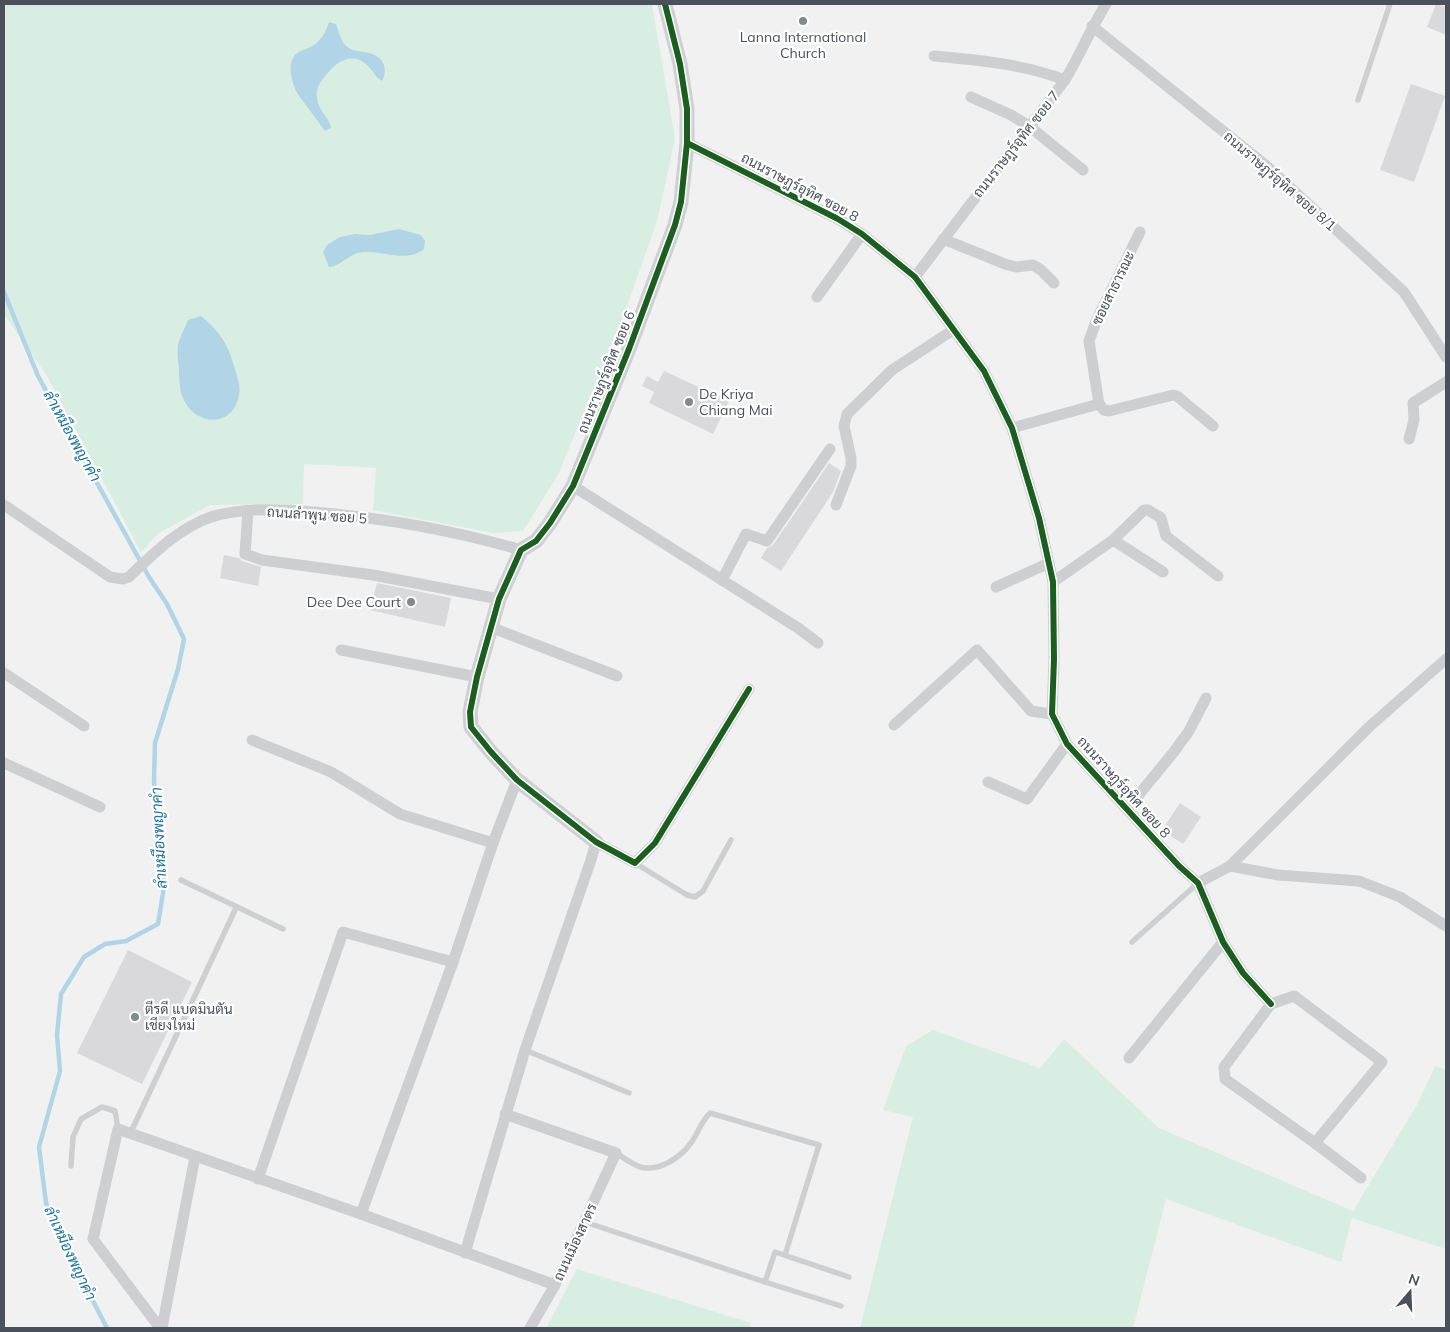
<svg xmlns="http://www.w3.org/2000/svg" width="1450" height="1332" viewBox="0 0 1450 1332" font-family="Mulish,Sarabun,sans-serif">
	<style>
		.green { fill: #d8eee3 }
		.water { fill: #b1d5e7 }
		.lines { fill: none; stroke-linecap: round; stroke-linejoin: round }
		.stream { stroke: #b1d5e7; stroke-width: 4.5 }
		.building { fill: #d9d9db }
		.lane { stroke: #cdcfd1; stroke-width: 5.5 }
		.street { stroke: #cdcfd1; stroke-width: 11 }
		.secondary { stroke: #ced1d3; stroke-width: 15 }
		.cycleway-casing { stroke: #fff; stroke-width: 9 }
		.cycleway { stroke: #1b5e20; stroke-width: 6 }
		.poi-dot { fill: #848990; stroke: #fff; stroke-width: 2 }
		.labels { text-anchor: middle; stroke-width: 4.5; stroke-linejoin: round; paint-order: stroke }
		.poi-label { font-size: 14px; fill: #4a515c; stroke: #fff; text-anchor: start }
		.street-label { font-size: 14px; fill: #4a515c; stroke: #fff }
		.water-label { font-size: 15px; font-style: italic; fill: #1b729e; stroke: #fff }
	</style>
	<rect width="100%" height="100%" fill="#f1f1f1"/>
	<g class="green">
		<path d="M4,4H652L675,139L657,221L626,309L558,475L523,531L493,533L373,510L376,468L304,464L303,504L210,505L159,533L141,552L47,376L4,314Z"/>
		<path d="M933,1030L1040,1068L1064,1039L1159,1128L1353,1211L1418,1103L1435,1066L1446,1070V1249L1352,1218L1341,1262L1166,1199L1133,1328H860L913,1117L883,1110L906,1046Z"/>
		<path d="M577,1269L751,1323L750,1328H546Z"/>
	</g>
	<g class="water">
		<path d="M329,22L336,24C339,32 341,44 349,48C355,52 363,51 369,53C383,56 389,69 382,81C375,77 374,72 369,67C355,51 337,60 327,74C321,81 315,87 317,98C318,110 329,117 331,128L325,131L297,93C292,83 286,63 296,54C301,50 308,49 314,45C322,39 326,32 329,22Z"/>
		<path d="M399,229L421,235L425,241L424,249C407,263 385,251 364,252C348,253 344,265 329,267L323,252L327,245L340,237L355,234L370,235Z"/>
		<path d="M201,316C221,332 228,345 235,369C237,377 241,387 239,395C233,429 194,426 183,398C179,388 179,378 179,368C178,361 177,352 178,345C180,337 185,328 188,320Z"/>
	</g>
	<g class="lines">
		<path class="stream" d="M4,292L38,376L149,577L167,604L184,639L178,669L155,743L154,780L156,832L164,887L158,924L126,941L105,944L84,957L61,994L57,1035L60,1071L39,1147L46,1203L67,1251L107,1328"/>
	</g>
	<g class="building">
		<path d="M1436,4L1446,7V35L1427,27Z"/>
		<path d="M1411,84L1445,96L1414,182L1380,170Z"/>
		<path d="M664,371L729,401L713,434L649,403L654,392L642,386L647,376L658,382Z"/>
		<path d="M829,463L841,471L833,492L781,571L761,558L767,548L773,545Z"/>
		<path d="M224,555L239,558L242,561L261,567L258,586L220,578Z"/>
		<path d="M377,583L451,598L445,627L370,610Z"/>
		<path d="M1180,803L1201,817L1183,844L1162,830Z"/>
		<path d="M128,950L192,982L142,1084L77,1053Z"/>
	</g>
	<g class="lines">
		<g class="lane">
			<path d="M1358,100L1390,4"/>
			<path d="M635,863L687,895L695,897L703,891L731,840"/>
			<path d="M181,880L283,929"/>
			<path d="M1132,942L1198,883"/>
			<path d="M525,1050L629,1093"/>
			<path d="M130,1134L236,908"/>
			<path d="M616,1153C624,1158 632,1164 640,1167C659,1172 680,1158 691,1143C698,1133 701,1122 710,1113L819,1145L785,1255"/>
			<path d="M71,1166L73,1137L81,1119L102,1107L115,1111L118,1129"/>
			<path d="M585,1222L765,1282L775,1252L849,1277"/>
			<path d="M765,1282L841,1306"/>
		</g>
		<g class="street">
			<path d="M1092,26L1269,168L1404,292L1446,357"/>
			<path d="M934,56C979,60 1023,64 1065,80"/>
			<path d="M971,97L1011,115L1029,126L1083,170"/>
			<path d="M687,143L838,219L862,234L915,277L984,371L1012,428L1039,518L1053,582L1054,659L1052,714L1067,744L1179,866L1198,883L1223,942L1243,973L1271,1004"/>
			<path d="M943,239L1005,264L1016,267L1033,265L1041,270L1054,283"/>
			<path d="M915,277L1065,80C1080,55 1091,28 1106,4"/>
			<path d="M817,297L862,234"/>
			<path d="M1099,404L1104,410L1109,411L1173,395L1177,396L1213,426"/>
			<path d="M1012,428L1099,404L1089,341L1097,319L1140,232"/>
			<path d="M1409,439L1414,420L1413,403L1446,382"/>
			<path d="M573,486L798,628L818,643"/>
			<path d="M4,505L110,577L123,579L129,577C153,554 179,528 211,517C241,507 282,509 313,512C384,518 453,530 521,550"/>
			<path d="M836,505L851,466V458L844,426L847,414L892,370L953,330"/>
			<path d="M248,511L245,554L262,560L373,575L499,599"/>
			<path d="M1113,540L1163,572"/>
			<path d="M722,580L746,534L767,541L830,449"/>
			<path d="M1053,582L1113,540L1144,510H1148L1161,518L1166,536L1218,576"/>
			<path d="M996,587L1049,563"/>
			<path d="M490,627L617,676"/>
			<path d="M341,650L477,677"/>
			<path d="M4,673L84,726"/>
			<path d="M894,725L977,650L1031,711L1052,714"/>
			<path d="M252,740L331,772L400,814L493,843"/>
			<path d="M4,763L100,807"/>
			<path d="M988,782L1027,799L1067,744"/>
			<path d="M1127,809L1173,753L1189,731L1206,698"/>
			<path d="M1230,866L1278,875L1359,881L1400,897L1446,926"/>
			<path d="M1198,883L1230,866L1369,727L1446,659"/>
			<path d="M1129,1058L1223,942"/>
			<path d="M505,1114L616,1153L555,1285L530,1328"/>
			<path d="M1315,1143L1382,1062L1294,996L1271,1004L1224,1067L1225,1079L1315,1143L1361,1178"/>
			<path d="M258,1179L343,932L453,962"/>
			<path d="M361,1214L453,962L493,843L517,780"/>
			<path d="M465,1253L525,1050L591,860L596,842L635,863L655,843L749,689"/>
			<path d="M160,1328L93,1239L118,1129L361,1214L555,1285"/>
			<path d="M162,1328L195,1157"/>
		</g>
		<path class="secondary" d="M596,842L517,780L491,752L471,727L470,712L477,677L499,599L521,550L536,541L550,523L573,486L629,349L675,225L681,202L687,143V109L680,64L665,4"/>
		<defs>
			<g id="cycleway">
				<path d="M665,4L680,64L687,109V143L681,202L675,225L629,349L573,486L550,523L536,541L521,550L499,599L477,677L470,712L471,727L491,752L517,780L596,842L635,863L655,843L749,689"/>
				<path d="M687,143L838,219L862,234L915,277L984,371L1012,428L1039,518L1053,582L1054,659L1052,714L1067,744L1179,866L1198,883L1223,942L1243,973L1271,1004"/>
			</g>
		</defs>
		<use href="#cycleway" class="cycleway-casing"/>
		<use href="#cycleway" class="cycleway"/>
	</g>
	<g class="poi-dot">
		<circle cx="803" cy="21" r="5"/>
		<circle cx="689" cy="402" r="5"/>
		<circle cx="411" cy="602" r="5"/>
		<circle cx="135" cy="1017" r="5"/>
	</g>
	<g class="labels">
		<g class="poi-label">
			<text x="803" y="42" text-anchor="middle">Lanna International<tspan x="803" dy="16">Church</tspan></text>
			<text x="699" y="399">De Kriya<tspan x="699" dy="16">Chiang Mai</tspan></text>
			<text x="401" y="607" text-anchor="end">Dee Dee Court</text>
			<text x="145" y="1014">ตีรดี แบดมินตัน<tspan x="145" dy="16">เชียงใหม่</tspan></text>
		</g>
		<g class="street-label">
			<text transform="translate(1016 144) rotate(-52)" y="5">ถนนราษฎร์อุทิศ ซอย 7</text>
			<text transform="translate(1280 181) rotate(41)" y="5">ถนนราษฎร์อุทิศ ซอย 8/1</text>
			<text transform="translate(800 187) rotate(28)" y="5">ถนนราษฎร์อุทิศ ซอย 8</text>
			<text transform="translate(1113 288) rotate(-64)" y="5">ซอยสาธารณะ</text>
			<text transform="translate(606 372) rotate(-68)" y="5">ถนนราษฎร์อุทิศ ซอย 6</text>
			<text transform="translate(317 515) rotate(4)" y="5">ถนนลำพูน ซอย 5</text>
			<text transform="translate(1124 787) rotate(48)" y="5">ถนนราษฎร์อุทิศ ซอย 8</text>
			<text transform="translate(575 1242) rotate(-65)" y="5">ถนนเมืองสาตร</text>
		</g>
		<g class="water-label">
			<text transform="translate(72 436) rotate(61)" y="5">ลำเหมืองพญาคำ</text>
			<text transform="translate(159 838) rotate(-93)" y="5">ลำเหมืองพญาคำ</text>
			<text transform="translate(70 1253) rotate(65)" y="5">ลำเหมืองพญาคำ</text>
		</g>
	</g>
	<rect width="1450" height="1332" fill="none" stroke="#4a515c" stroke-width="10"/>
	<g transform="translate(1410 1292) rotate(19)" stroke="#ffffff" stroke-width="4" paint-order="stroke">
	<path d="M0-4L9 19L0 12L-9 19Z" fill="#4a515c"/>
	<text y="-8" font-size="14" font-weight="bold" text-anchor="middle" fill="#4a515c">N</text>
	</g>
</svg>
